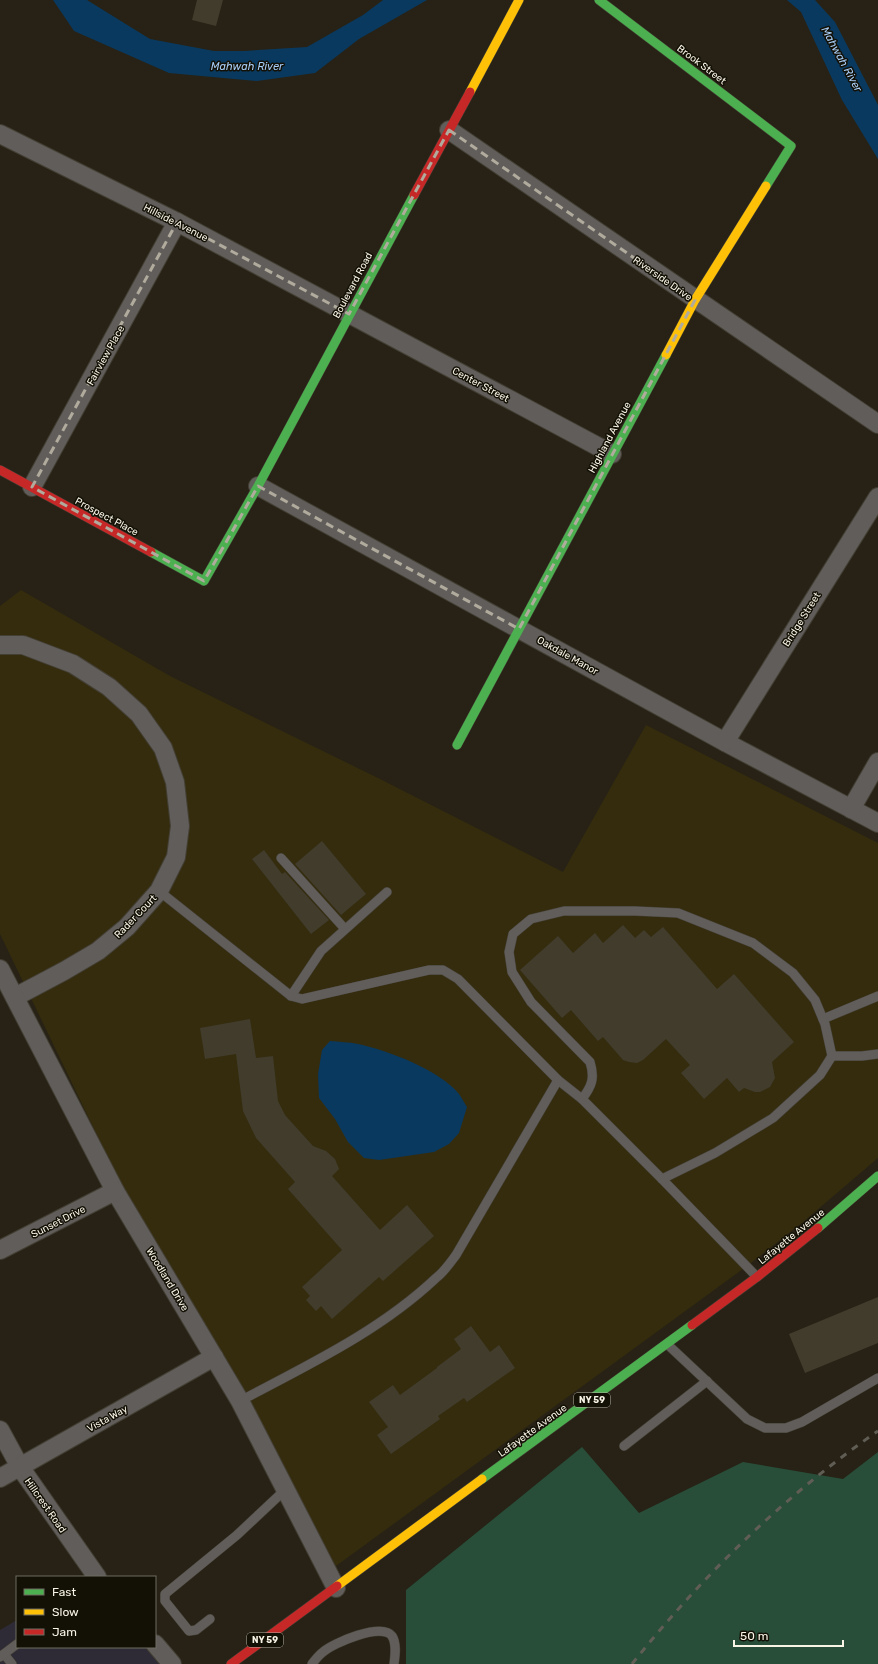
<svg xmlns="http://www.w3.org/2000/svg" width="878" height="1664" viewBox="0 0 878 1664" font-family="Rubik,sans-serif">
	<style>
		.built { fill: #352c0e }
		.medical { fill: #2e2b37 }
		.green { fill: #284e3a }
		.water { fill: #0a395f }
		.building { fill: #413c2c }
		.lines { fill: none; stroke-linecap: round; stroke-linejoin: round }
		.lane-casing { stroke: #433f34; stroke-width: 10 }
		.street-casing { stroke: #433f34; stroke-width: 20 }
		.fast-casing { stroke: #433f34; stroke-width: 10 }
		.slow-casing { stroke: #433f34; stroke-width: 10 }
		.jam-casing { stroke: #433f34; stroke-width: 10 }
		.lane { stroke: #615d5a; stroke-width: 9 }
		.street { stroke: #615d5a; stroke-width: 18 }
		.fast { stroke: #4caf50; stroke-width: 9 }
		.slow { stroke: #ffc107; stroke-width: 9 }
		.jam { stroke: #c62828; stroke-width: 9 }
		.rail { stroke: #605d55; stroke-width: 3; stroke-dasharray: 7 7; stroke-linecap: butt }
		.marked { fill: none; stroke: #b0ab9d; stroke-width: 3; stroke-dasharray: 8 5; stroke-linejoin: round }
		.labels { text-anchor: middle; stroke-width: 3; stroke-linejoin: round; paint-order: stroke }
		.shield { fill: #131006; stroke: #b4b0a3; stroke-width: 1 }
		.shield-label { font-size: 9px; font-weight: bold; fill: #f9f5e6 }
		.street-label { font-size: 10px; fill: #f9f5e6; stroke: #131006 }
		.water-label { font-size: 11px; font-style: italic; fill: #a7cef8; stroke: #131006 }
	</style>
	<rect width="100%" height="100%" fill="#272215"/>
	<path class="built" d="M21,590L170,676L378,778L563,872L646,725L878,843V1158L803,1222L747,1266L336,1566L195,1338L0,934V606Z"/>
	<path class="medical" d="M17,1620V1647H145L160,1664H0V1630Z"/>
	<path class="green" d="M582,1447L639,1513L743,1462L843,1479L878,1452V1664H406V1590Z"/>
	<g class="water">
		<path d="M53,0H87L150,39L214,51H244L307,47L363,15L383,0H427L359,39L315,73L257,81L169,73L74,31Z"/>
		<path d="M787,0H815L835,22L878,105V159L842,100L801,12Z"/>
		<path d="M330,1041C339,1042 349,1042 358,1044C387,1050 440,1070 459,1094C462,1098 464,1103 467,1107L459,1133L449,1144L434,1152L379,1160L364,1158L348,1142L335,1119L319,1098L318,1074L322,1050Z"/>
	</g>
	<g class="building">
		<path d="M197,0H223L216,26L192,20Z"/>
		<path d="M322,841L366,894L341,915L295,864Z"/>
		<path d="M264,850L282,874L285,872L329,920L311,934L252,859Z"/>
		<path d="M623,925L635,938L644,930L651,937L663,927L717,989L734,974L794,1042L772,1062L775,1078L770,1087L760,1092H755L744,1088L739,1092L727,1078L704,1099L681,1073L690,1065L666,1039L643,1060L637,1063L629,1062L623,1060L603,1037L598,1041L571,1010L562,1018L520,970L558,936L573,953L595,933L603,943Z"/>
		<path d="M250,1019L256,1058L273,1056L278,1101L285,1115L313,1146L326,1151L335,1159L339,1169L332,1176L380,1230L407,1205L434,1236L383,1281L379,1277L332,1319L321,1306L316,1311L306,1300L310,1296L302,1287L342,1250L288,1189L295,1182L256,1138L243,1111L236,1054L205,1059L200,1028Z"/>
		<path d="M878,1297V1343L805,1373L789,1334Z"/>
		<path d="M471,1326L490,1352L499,1345L515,1368L467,1402L464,1398L438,1416L440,1419L391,1454L377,1435L388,1427L369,1402L393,1385L400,1395L437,1368V1367L461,1349L454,1339Z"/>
	</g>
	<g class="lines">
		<defs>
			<g id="lane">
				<path d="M281,858L345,929"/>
				<path d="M159,891L291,996L302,999L429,970H443L458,979L558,1080L582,1099L662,1179L757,1277"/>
				<path d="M291,996L321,951L387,892"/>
				<path d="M823,1019L878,996"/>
				<path d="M582,1099C592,1086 595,1078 590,1062L531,1002L512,972L509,952L513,934L531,919L564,911H635L678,913L753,943L793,973L815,1000L825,1024L832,1056"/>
				<path d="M662,1179L715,1153L773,1118L820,1075L832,1056H862L878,1054"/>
				<path d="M667,1344L747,1419L765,1428H786L802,1422L878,1378"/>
				<path d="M240,1401C308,1365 380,1331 436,1278C444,1272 450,1263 456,1255L558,1080"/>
				<path d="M624,1446L707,1381"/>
				<path d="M210,1619L196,1630L189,1631L165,1601V1594L237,1535L286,1489"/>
				<path d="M4,1654L12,1664"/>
				<path d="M0,1657L17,1644"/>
				<path d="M312,1664C315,1660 319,1655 323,1652C333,1643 382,1622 392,1636C397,1644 395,1656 394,1664"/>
			</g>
			<g id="street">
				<path d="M449,130L878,424"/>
				<path d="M0,134L177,222L612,454"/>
				<path d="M258,486L725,742L878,823"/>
				<path d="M32,487L177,222"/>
				<path d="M0,645H23L73,664L109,687L139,714L163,748L175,782L180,826L176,857L159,891L127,927L98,951L64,971L15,997"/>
				<path d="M725,742L878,497"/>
				<path d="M851,809L878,762"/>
				<path d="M0,969L115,1191L240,1401L336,1588"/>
				<path d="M0,1250L115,1191"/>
				<path d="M0,1430L20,1467L97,1577"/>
				<path d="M0,1478L214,1357"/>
				<path d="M155,1644L172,1664"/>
			</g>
			<g id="fast">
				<path d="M599,0L791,146L766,186"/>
				<path d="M151,552L204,581L258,486L414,195"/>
				<path d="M457,745L666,355"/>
				<path d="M818,1228L878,1176"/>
				<path d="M482,1479L692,1325"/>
			</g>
			<g id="slow">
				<path d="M470,92L519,0"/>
				<path d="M666,355L695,300L766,186"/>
				<path d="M337,1586L482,1479"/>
			</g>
			<g id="jam">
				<path d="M414,195L470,92"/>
				<path d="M0,470L151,552"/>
				<path d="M692,1325L757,1277L818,1228"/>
				<path d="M231,1664L337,1586"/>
			</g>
		</defs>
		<use href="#lane" class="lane-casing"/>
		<use href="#street" class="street-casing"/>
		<use href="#fast" class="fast-casing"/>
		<use href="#slow" class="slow-casing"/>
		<use href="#jam" class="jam-casing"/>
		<use href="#lane" class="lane"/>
		<use href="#street" class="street"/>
		<use href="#fast" class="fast"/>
		<use href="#slow" class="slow"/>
		<use href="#jam" class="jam"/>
		<path class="rail" d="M632,1664C702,1576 785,1495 878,1431"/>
	</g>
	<path class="marked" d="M449,130L695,300L519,629L258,486L204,581L32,487L177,222L349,314Z"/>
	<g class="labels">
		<g class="shield">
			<rect x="574" y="1393" width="36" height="14" rx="3"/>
			<rect x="247" y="1633" width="36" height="14" rx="3"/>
		</g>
		<g class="shield-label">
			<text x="592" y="1403">NY 59</text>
			<text x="265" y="1643">NY 59</text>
		</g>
		<g class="street-label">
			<text transform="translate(702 64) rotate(37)" y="4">Brook Street</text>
			<text transform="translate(176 222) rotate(27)" y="4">Hillside Avenue</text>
			<text transform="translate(663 278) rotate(35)" y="4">Riverside Drive</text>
			<text transform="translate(352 285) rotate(-62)" y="4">Boulevard Road</text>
			<text transform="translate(105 355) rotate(-61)" y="4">Fairview Place</text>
			<text transform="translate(481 384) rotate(28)" y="4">Center Street</text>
			<text transform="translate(609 437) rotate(-62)" y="4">Highland Avenue</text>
			<text transform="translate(107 516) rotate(28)" y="4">Prospect Place</text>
			<text transform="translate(801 619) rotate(-58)" y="4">Bridge Street</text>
			<text transform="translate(568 655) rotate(29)" y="4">Oakdale Manor</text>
			<text transform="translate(135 916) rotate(-46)" y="4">Rader Court</text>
			<text transform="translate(58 1221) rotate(-27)" y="4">Sunset Drive</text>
			<text transform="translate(791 1236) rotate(-39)" y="4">Lafayette Avenue</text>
			<text transform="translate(168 1279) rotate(59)" y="4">Woodland Drive</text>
			<text transform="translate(107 1418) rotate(-29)" y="4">Vista Way</text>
			<text transform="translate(532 1430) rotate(-36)" y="4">Lafayette Avenue</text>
			<text transform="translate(46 1505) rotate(55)" y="4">Hillcrest Road</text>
		</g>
		<g class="water-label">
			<text transform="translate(842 59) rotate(61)" y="4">Mahwah River</text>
			<text x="247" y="70">Mahwah River</text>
		</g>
	</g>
	<rect x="16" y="1576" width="140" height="72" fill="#131006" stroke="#6f6c60"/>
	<rect x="24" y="1589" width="20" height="6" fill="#4caf50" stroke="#6f6c60"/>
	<text x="52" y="1596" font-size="12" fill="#f9f5e6">Fast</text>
	<rect x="24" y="1609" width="20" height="6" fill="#ffc107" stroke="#6f6c60"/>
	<text x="52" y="1616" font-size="12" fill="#f9f5e6">Slow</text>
	<rect x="24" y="1629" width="20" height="6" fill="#c62828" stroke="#6f6c60"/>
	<text x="52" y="1636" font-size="12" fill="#f9f5e6">Jam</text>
	<path d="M734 1640v6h109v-6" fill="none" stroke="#f9f5e6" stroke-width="2"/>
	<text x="740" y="1640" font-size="12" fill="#f9f5e6" stroke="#131006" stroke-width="3" paint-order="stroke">50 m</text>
</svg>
